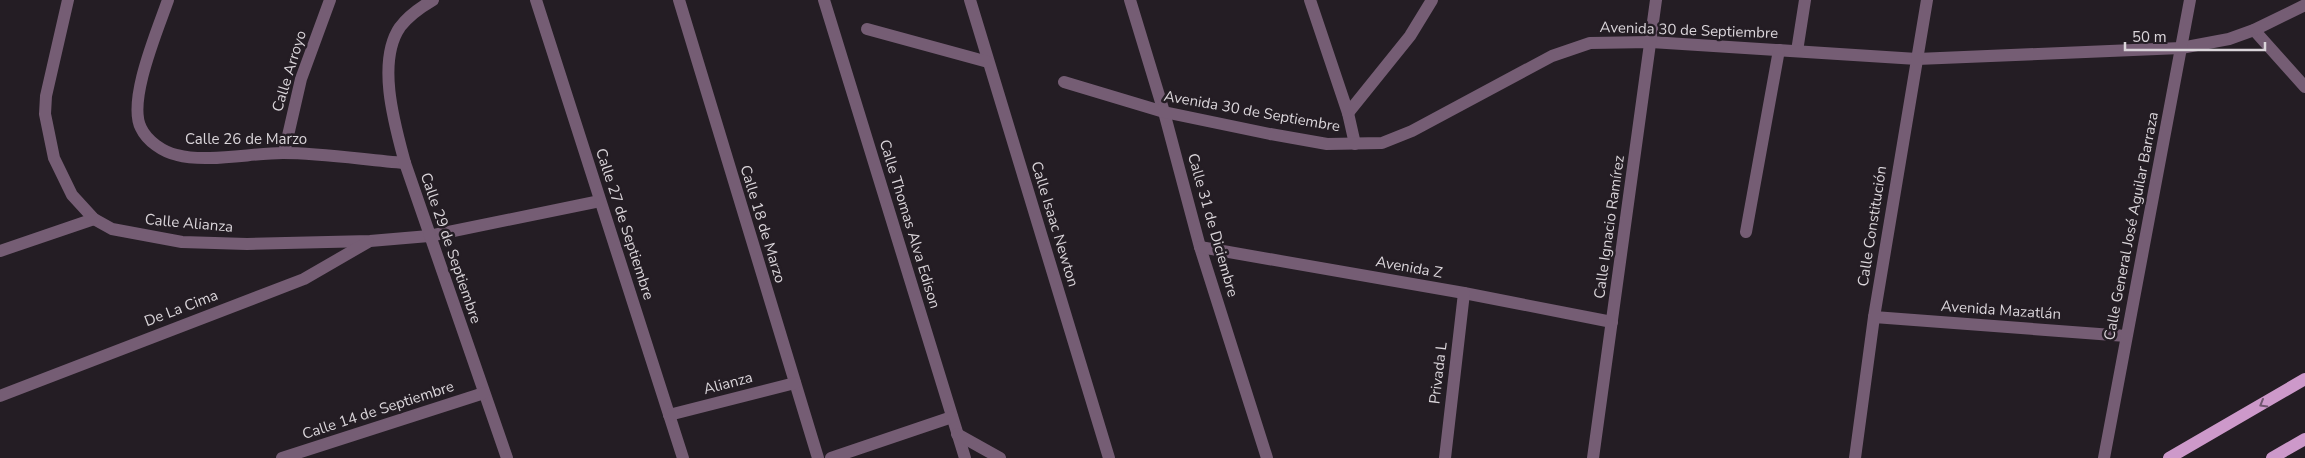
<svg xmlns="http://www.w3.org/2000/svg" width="2305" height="458" viewBox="0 0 2305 458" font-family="'Nunito Sans',sans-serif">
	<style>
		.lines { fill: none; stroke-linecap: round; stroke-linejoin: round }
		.minor { stroke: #755d74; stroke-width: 12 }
		.major { stroke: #cd99ca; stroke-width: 12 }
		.oneway { stroke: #70556f }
		.labels { text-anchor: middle; stroke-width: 5; stroke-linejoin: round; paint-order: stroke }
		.street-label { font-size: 15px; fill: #dad5da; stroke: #241d24 }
	</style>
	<rect width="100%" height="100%" fill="#241d24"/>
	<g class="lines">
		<g class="minor">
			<path d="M68,0L46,96L45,114L54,158L72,195L94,219L112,229L182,242L247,244L370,241L429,236L600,201"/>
			<path d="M168,0C158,29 127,101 141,128C147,141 163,152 177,155C206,163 252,153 283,153C323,153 365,160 405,163"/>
			<path d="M433,0C421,7 409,15 400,27C376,62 395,126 405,163L507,458"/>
			<path d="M536,0L683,458"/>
			<path d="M679,0L818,458"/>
			<path d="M824,0L965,458"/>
			<path d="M970,0L1109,458"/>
			<path d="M1130,0L1164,112L1200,247L1267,458"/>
			<path d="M1310,0L1348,113L1355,144"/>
			<path d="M867,29L988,62"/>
			<path d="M2254,30L2305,87"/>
			<path d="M1797,51L1805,0"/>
			<path d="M1064,82L1164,112L1270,134L1327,144L1382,143L1412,131L1552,56L1590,43L1651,42L1917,59L2181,48L2229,39L2254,30L2305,5"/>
			<path d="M1348,113L1410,36L1432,0"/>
			<path d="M284,153L301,79L330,0"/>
			<path d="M1746,232L1779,50"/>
			<path d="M1200,247L1464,293L1612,322"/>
			<path d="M0,251L94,219"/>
			<path d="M1874,317L2126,336"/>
			<path d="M0,396L304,279L368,242"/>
			<path d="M669,415L795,383"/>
			<path d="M957,434L1000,458"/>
			<path d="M282,458L484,393"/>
			<path d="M831,458L952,417"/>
			<path d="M1445,458L1464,293"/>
			<path d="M1593,458L1656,0"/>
			<path d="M1855,458L1874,317L1927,0"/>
			<path d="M2104,458L2190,0"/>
		</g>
		<g class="major">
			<path d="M2169,458L2305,379"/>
			<path d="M2272,458L2305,439"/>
		</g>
	</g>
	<defs><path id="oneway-chevron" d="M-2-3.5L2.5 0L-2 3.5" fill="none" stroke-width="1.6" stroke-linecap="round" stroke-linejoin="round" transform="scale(1.25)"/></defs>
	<use class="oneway" href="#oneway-chevron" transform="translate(2263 404) rotate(150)"/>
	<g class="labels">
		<g class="street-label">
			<text transform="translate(1689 30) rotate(2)" y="5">Avenida 30 de Septiembre</text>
			<text transform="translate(289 71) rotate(-73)" y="5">Calle Arroyo</text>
			<text transform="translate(1252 111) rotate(10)" y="5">Avenida 30 de Septiembre</text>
			<text x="246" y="144">Calle 26 de Marzo</text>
			<text transform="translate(189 223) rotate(5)" y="5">Calle Alianza</text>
			<text transform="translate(625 224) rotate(72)" y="5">Calle 27 de Septiembre</text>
			<text transform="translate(763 224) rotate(73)" y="5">Calle 18 de Marzo</text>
			<text transform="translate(910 224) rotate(73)" y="5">Calle Thomas Alva Edison</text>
			<text transform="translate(1055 224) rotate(73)" y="5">Calle Isaac Newton</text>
			<text transform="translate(1213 225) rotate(74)" y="5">Calle 31 de Diciembre</text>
			<text transform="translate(1872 226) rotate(-81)" y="5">Calle Constitución</text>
			<text transform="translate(2131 226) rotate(-79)" y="5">Calle General José Aguilar Barraza</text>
			<text transform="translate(1609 227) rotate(-82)" y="5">Calle Ignacio Ramírez</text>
			<text transform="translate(451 248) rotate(71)" y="5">Calle 29 de Septiembre</text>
			<text transform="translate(1409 267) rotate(10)" y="5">Avenida Z</text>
			<text transform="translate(181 308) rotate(-21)" y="5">De La Cima</text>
			<text transform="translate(2001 310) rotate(4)" y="5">Avenida Mazatlán</text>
			<text transform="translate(1438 373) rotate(-83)" y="5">Privada L</text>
			<text transform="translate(728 383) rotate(-15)" y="5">Alianza</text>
			<text transform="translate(378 410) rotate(-18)" y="5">Calle 14 de Septiembre</text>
		</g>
	</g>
	<path d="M2125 42v8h140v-8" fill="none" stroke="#dad5da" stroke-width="2.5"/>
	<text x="2132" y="42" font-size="15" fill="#dad5da" stroke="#241d24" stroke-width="4" paint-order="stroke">50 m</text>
</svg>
